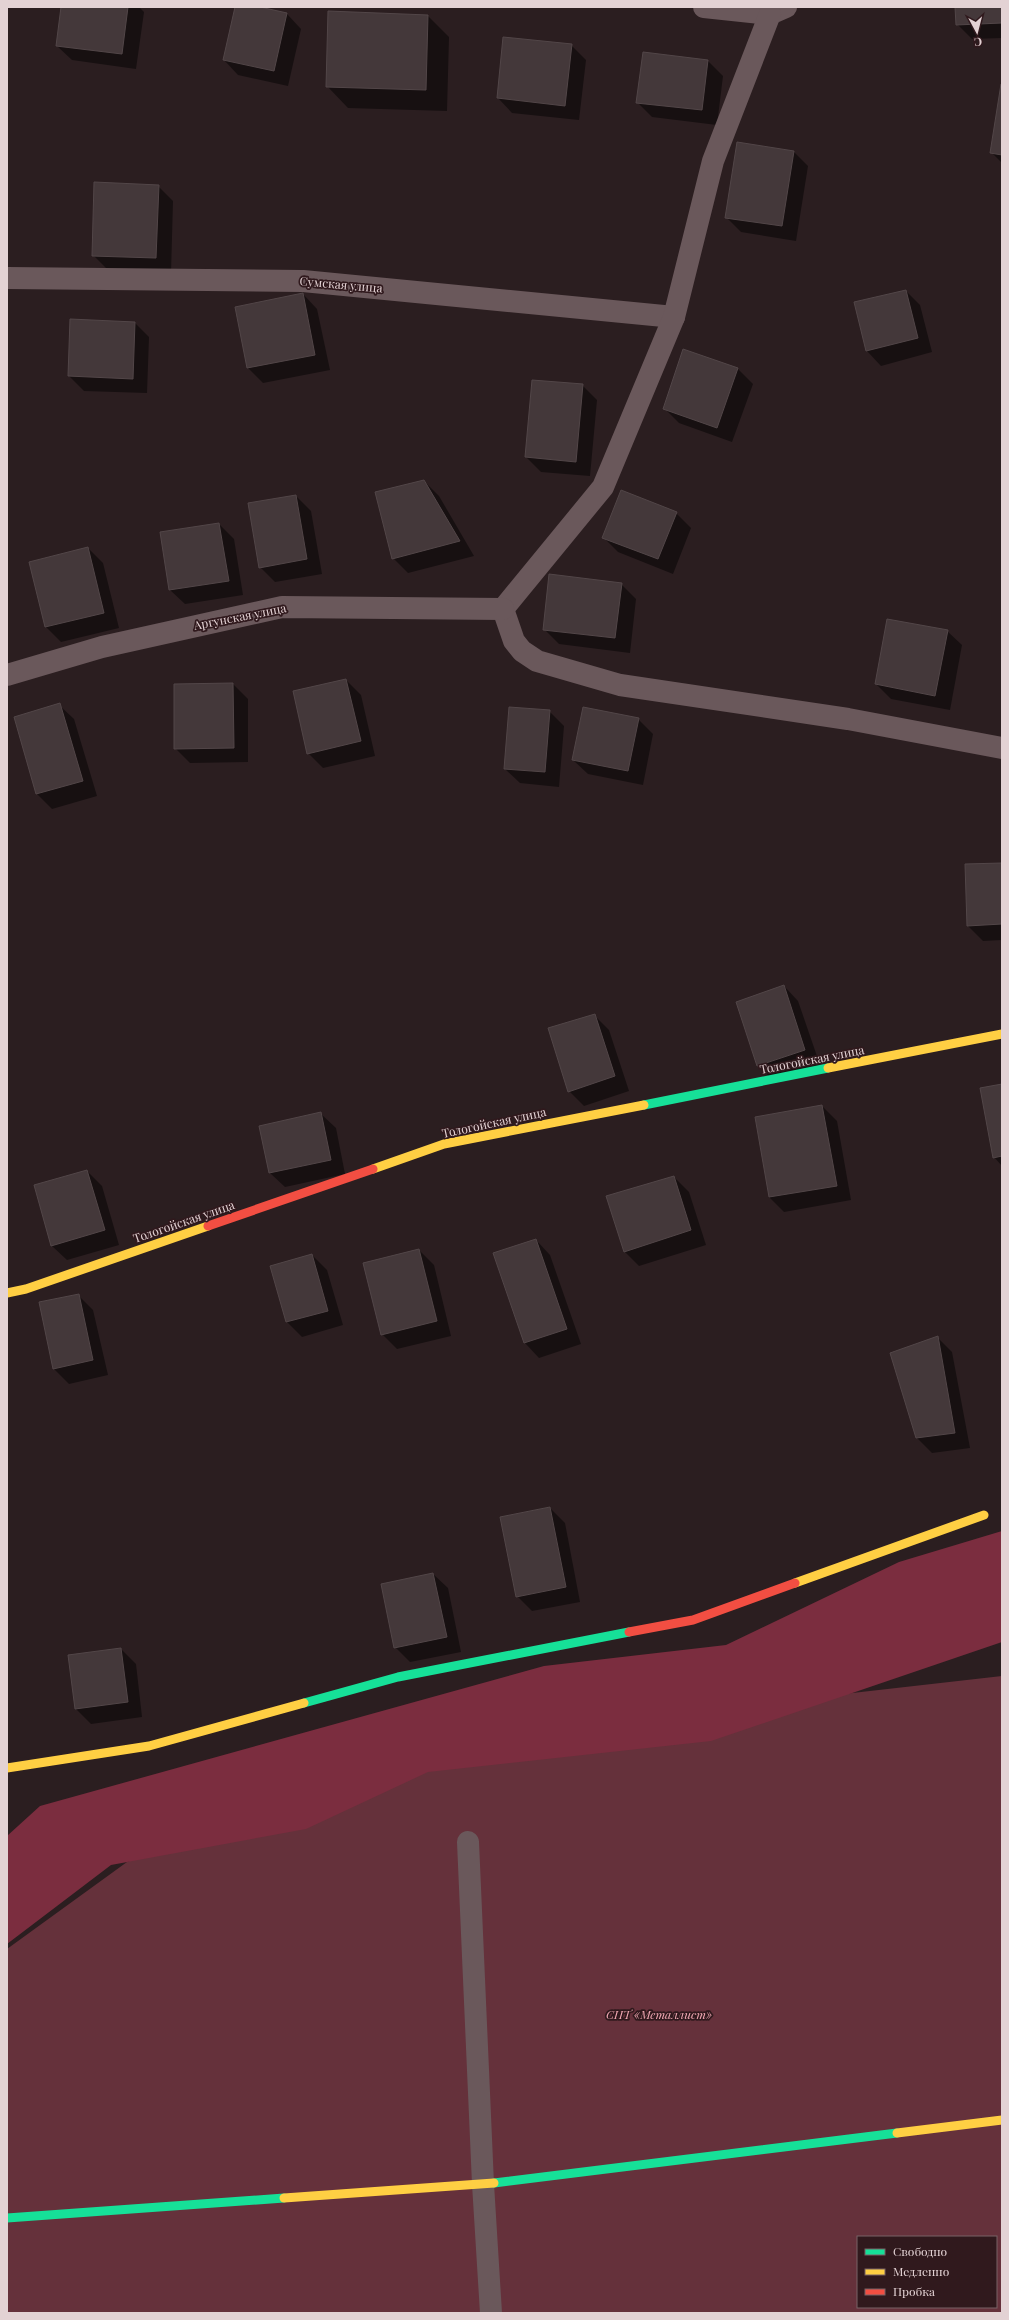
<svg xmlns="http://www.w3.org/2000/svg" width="1009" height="2320" viewBox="0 0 1009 2320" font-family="'Playfair Display',serif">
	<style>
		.green { fill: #65313b; fill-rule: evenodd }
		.water { fill: #7b2d3f }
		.shadow { fill: #0007 }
		.building { fill: #44383a; stroke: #524648 }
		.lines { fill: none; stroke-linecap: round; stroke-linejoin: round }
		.street { stroke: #6a585b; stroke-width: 22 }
		.fast { stroke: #16e098; stroke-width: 9 }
		.slow { stroke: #ffcf43; stroke-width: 9 }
		.jam { stroke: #f24e42; stroke-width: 9 }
		.labels { text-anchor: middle; stroke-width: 3.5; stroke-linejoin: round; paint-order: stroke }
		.street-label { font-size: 12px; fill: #e3d2d4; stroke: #30191d }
		.park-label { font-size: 12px; font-style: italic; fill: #f1a8b3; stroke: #30191d }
	</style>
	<rect width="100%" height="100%" fill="#2b1e20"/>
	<path class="green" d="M1002,1676V2313H7V1949L127,1862L300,1799L510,1732ZM858,2237H996V2307H858Z"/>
	<path class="water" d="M1002,1531V1642L711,1741L428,1772L306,1829L111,1865L7,1944V1836L40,1806L544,1666L726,1645L899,1562Z"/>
	<g class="shadow">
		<path d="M62,7H139L144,12L136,69L72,60L57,46Z"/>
		<path d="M236,7H256L287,14L301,29L288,86L238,75L224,60Z"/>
		<path d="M956,7H1002V38L972,39L957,24Z"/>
		<path d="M428,16L449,37L447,111L348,108L327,86Z"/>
		<path d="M571,45L586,60L579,120L512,113L498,98Z"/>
		<path d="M708,61L723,76L717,125L652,117L637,102Z"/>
		<path d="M1002,87V163L991,152Z"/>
		<path d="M793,151L808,166L796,241L741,232L726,217Z"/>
		<path d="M158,186L173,201L171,273L108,270L93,255Z"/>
		<path d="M906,291L920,305L932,352L881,366L867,351Z"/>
		<path d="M303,294L317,309L330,370L263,383L248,368L236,307Z"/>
		<path d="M134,322L149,337L147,393L84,391L69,376Z"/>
		<path d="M684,351L738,369L753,384L732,442L679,423L664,408Z"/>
		<path d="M582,385L597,400L590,476L541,472L526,457Z"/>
		<path d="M424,481L439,496L474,556L408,573L393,558Z"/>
		<path d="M296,496L311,511L322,574L275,582L260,567Z"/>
		<path d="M676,513L691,528L673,574L618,552L603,537Z"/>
		<path d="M219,524L234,539L243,595L185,604L170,590Z"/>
		<path d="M88,548L103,563L119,628L61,642L46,627L30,562Z"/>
		<path d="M621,584L636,599L630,653L559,644L544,629Z"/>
		<path d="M947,631L962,645L950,710L891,699L876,684Z"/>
		<path d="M346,680L361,695L375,756L323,768L308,753Z"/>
		<path d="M233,684L248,699V762L190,763L175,748Z"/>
		<path d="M59,705L74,719L97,796L52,809L37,794L15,718Z"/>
		<path d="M549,711L564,726L559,787L520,783L505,769Z"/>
		<path d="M638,719L653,734L643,785L588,774L573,760Z"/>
		<path d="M1002,864V940L983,941L968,926Z"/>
		<path d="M784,986L798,1001L820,1065L773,1080L758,1066Z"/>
		<path d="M594,1015L609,1030L629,1091L584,1106L569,1091Z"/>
		<path d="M1002,1085V1166L994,1157Z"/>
		<path d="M822,1106L837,1121L851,1200L784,1212L769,1197Z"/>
		<path d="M321,1114L336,1128L345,1174L285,1187L270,1173Z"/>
		<path d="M87,1171L102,1186L119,1245L67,1260L52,1246Z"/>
		<path d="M674,1177L689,1192L706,1245L639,1266L624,1251Z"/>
		<path d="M536,1240L550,1255L581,1344L539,1358L525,1343L494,1254Z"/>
		<path d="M419,1250L434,1265L451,1336L397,1349L382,1334Z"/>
		<path d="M312,1255L327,1270L343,1325L302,1337L287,1322L271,1266Z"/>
		<path d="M78,1295L93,1310L108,1375L69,1384L54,1369Z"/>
		<path d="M937,1337L952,1352L970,1448L932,1453L917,1438Z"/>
		<path d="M550,1508L565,1523L580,1602L532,1611L517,1596Z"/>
		<path d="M433,1574L448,1588L461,1652L410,1662L395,1647Z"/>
		<path d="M121,1649L136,1664L142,1717L91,1724L76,1709Z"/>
	</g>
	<g class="building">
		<path d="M61,7H128L122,54L56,46Z"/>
		<path d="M235,7H260L287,13L274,71L223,60Z"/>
		<path d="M955,7H1002V23L956,25Z"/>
		<path d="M328,11L428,15L426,90L326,87Z"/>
		<path d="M503,37L572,44L565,106L497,98Z"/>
		<path d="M643,52L708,60L702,110L636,103Z"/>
		<path d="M1001,84H1002V155L990,153Z"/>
		<path d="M737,142L794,151L782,226L725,218Z"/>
		<path d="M94,182L159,185L156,258L92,256Z"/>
		<path d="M906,290L918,338L866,351L854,302Z"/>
		<path d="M303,293L315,355L247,368L235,307Z"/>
		<path d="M70,319L135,322L133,379L68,376Z"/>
		<path d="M683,349L738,368L717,428L663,409Z"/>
		<path d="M532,380L583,384L576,462L525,457Z"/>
		<path d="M424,480L460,541L392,559L375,492Z"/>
		<path d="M621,490L677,512L658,559L602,538Z"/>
		<path d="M296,495L307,559L259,568L248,503Z"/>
		<path d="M219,523L229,581L169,590L160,532Z"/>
		<path d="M88,547L104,613L45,627L29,562Z"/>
		<path d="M549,574L622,583L615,638L543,630Z"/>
		<path d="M887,619L948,630L935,696L875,684Z"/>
		<path d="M346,679L361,741L307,754L293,691Z"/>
		<path d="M233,683L234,748L174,749V684Z"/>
		<path d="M60,703L83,781L36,794L14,717Z"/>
		<path d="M509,707L550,710L545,772L504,769Z"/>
		<path d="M583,707L639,718L628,771L572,760Z"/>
		<path d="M1002,863V924L967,926L965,864Z"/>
		<path d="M784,985L805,1050L757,1066L736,1002Z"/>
		<path d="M595,1014L615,1076L568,1092L548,1028Z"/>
		<path d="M1002,1084V1156L993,1158L980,1088Z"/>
		<path d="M822,1105L837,1186L769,1197L755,1117Z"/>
		<path d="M321,1112L331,1160L269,1173L259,1126Z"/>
		<path d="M87,1170L105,1230L51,1246L34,1185Z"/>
		<path d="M674,1176L691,1230L624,1252L606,1196Z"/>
		<path d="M536,1239L567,1329L524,1343L493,1253Z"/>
		<path d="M419,1249L437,1321L381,1335L363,1263Z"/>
		<path d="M312,1254L328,1311L286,1322L270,1266Z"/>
		<path d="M79,1294L93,1360L53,1369L39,1302Z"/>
		<path d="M938,1336L955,1433L916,1438L890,1353Z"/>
		<path d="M550,1507L566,1587L516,1597L500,1517Z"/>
		<path d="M433,1573L447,1637L394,1648L381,1584Z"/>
		<path d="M121,1648L128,1702L75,1709L68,1655Z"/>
	</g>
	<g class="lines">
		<g class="street">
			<path d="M704,7L770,14L786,7"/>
			<path d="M7,278L303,281L674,317"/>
			<path d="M503,609L603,487L674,317L713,161L770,14"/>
			<path d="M503,609L514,641L522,651L537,661L620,685L848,719L1002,748"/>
			<path d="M7,675L102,647L282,607L503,609"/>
			<path d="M468,1842L483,2184L491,2313"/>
		</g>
		<g class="fast">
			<path d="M644,1105L828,1068"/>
			<path d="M304,1703L398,1677L629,1632"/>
			<path d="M494,2183L897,2133"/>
			<path d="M7,2218L284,2198"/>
		</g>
		<g class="slow">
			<path d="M828,1068L1002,1034"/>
			<path d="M373,1169L444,1144L644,1105"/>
			<path d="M7,1293L26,1289L208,1226"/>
			<path d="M795,1583L984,1515"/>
			<path d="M7,1768L149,1746L304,1703"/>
			<path d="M897,2133L1002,2120"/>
			<path d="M284,2198L494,2183"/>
		</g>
		<g class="jam">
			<path d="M208,1226L373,1169"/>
			<path d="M629,1632L693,1620L795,1583"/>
		</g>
	</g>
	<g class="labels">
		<g class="street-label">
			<text transform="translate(341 285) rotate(5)" y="4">Сумская улица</text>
			<text transform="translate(240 617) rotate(-11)" y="4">Аргунская улица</text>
			<text transform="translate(812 1060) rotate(-11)" y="4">Тологойская улица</text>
			<text transform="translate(494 1123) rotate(-12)" y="4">Тологойская улица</text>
			<text transform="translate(184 1222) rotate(-19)" y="4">Тологойская улица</text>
		</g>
		<g class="park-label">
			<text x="659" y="2019">СНТ «Металлист»</text>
		</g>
	</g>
	<rect width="1009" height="2320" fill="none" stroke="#e3d2d4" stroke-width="16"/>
	<rect x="857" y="2236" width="140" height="72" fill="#30191d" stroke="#786366"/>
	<rect x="865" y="2249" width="20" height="6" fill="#16e098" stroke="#786366"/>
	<text x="893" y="2256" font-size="12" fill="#e3d2d4">Свободно</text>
	<rect x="865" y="2269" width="20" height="6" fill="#ffcf43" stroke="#786366"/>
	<text x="893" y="2276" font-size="12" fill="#e3d2d4">Медленно</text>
	<rect x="865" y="2289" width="20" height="6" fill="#f24e42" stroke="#786366"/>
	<text x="893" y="2296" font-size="12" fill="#e3d2d4">Пробка</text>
	<g transform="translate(977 32) rotate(173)" stroke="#30191d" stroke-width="3" paint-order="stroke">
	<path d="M0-3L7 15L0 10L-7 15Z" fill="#e3d2d4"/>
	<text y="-6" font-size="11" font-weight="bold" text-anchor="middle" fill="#e3d2d4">С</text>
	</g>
</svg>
